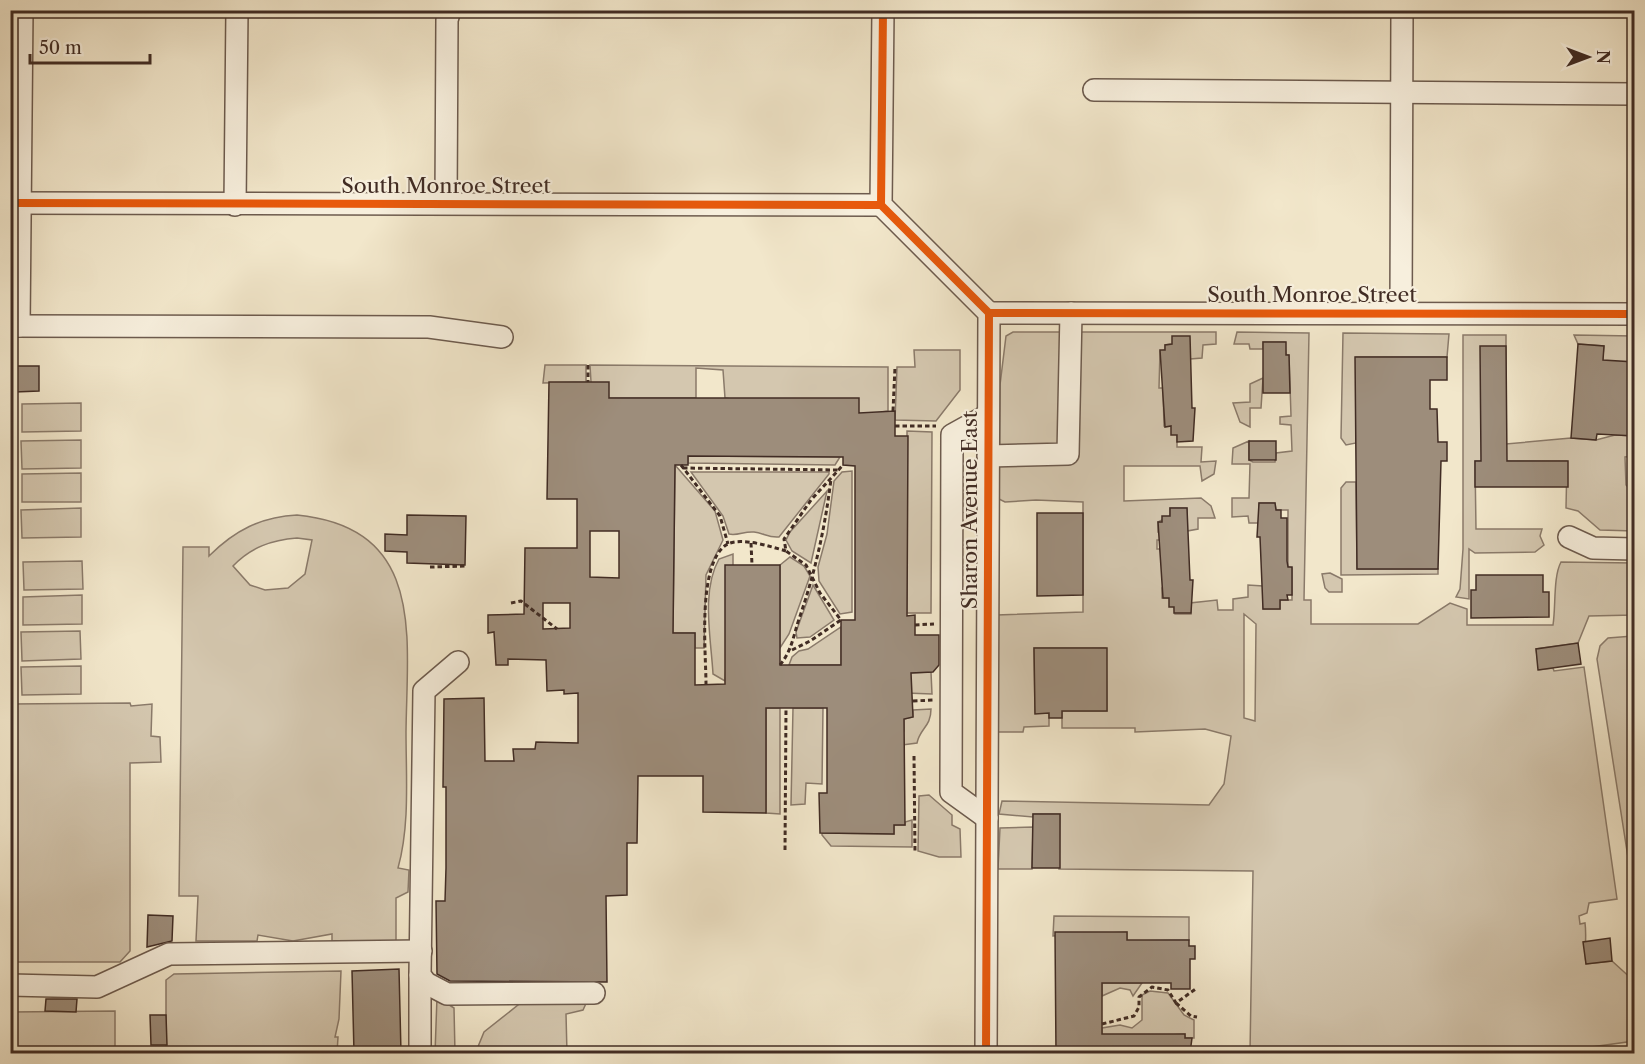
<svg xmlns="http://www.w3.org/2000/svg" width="1645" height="1064" viewBox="0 0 1645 1064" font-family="'Libre Caslon Text',serif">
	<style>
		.green { fill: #d4c7af; stroke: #8a7a6a; stroke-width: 1.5; fill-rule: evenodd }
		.building { fill: #9d8d7b; stroke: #412c24; stroke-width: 1.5; fill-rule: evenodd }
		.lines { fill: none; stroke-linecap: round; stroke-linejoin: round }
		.minor-casing { stroke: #6d5b4e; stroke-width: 24 }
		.path { stroke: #412c24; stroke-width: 3; stroke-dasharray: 4.5 3; stroke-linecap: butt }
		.minor { stroke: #f7efdd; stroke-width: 21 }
		.cycleway-casing { stroke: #f7efdd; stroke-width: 11 }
		.cycleway { stroke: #e8590c; stroke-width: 8 }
		.labels { text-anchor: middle; stroke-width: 4.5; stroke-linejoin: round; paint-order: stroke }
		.street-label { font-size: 21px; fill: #412c24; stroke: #f7efdd }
	</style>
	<rect width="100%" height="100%" fill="#f2e7cb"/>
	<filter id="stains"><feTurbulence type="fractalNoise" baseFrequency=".00333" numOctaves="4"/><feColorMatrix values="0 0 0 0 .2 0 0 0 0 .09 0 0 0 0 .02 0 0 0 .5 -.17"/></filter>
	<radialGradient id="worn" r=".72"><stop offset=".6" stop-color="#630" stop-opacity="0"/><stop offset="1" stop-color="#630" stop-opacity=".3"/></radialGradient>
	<g class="green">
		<path d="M1013,332H1216V344L1203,345L1202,358L1190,359L1172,344L1165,345V350L1160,351L1159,388H1163L1164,426H1171L1177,435V447H1202L1201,462L1216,461L1214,474L1202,481L1200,466H1124V501L1201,498L1211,506L1215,518H1198V529L1187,531V508H1170V516L1158,522V532L1164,533V540H1157V549H1162L1167,588H1162V598H1169L1174,607L1175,614H1191L1190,603L1217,600L1218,610H1233V599L1248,597V585L1263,586V609H1280V600H1292V568L1288,567V510H1276L1275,503H1259V523H1249L1248,516L1232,517V498H1249L1250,464H1232L1233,448L1249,441V460L1253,462H1275L1276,453L1292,451L1291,425L1280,424V417L1291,416L1289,355H1286L1285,342H1263V349H1250L1249,344H1234L1237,332L1309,333L1304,600H1311V624H1418L1450,603L1467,609V625H1553C1556,606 1553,577 1561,562L1634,563V615L1589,616L1578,643L1536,649L1539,670L1553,668L1554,671L1584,667L1617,899L1589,903L1587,913L1579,916L1580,924L1585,923C1587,937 1584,949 1586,964L1612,961L1634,981V1041L1541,1054L1250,1053L1253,871L1059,869L1060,814H1033V817L999,814L1002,801L1209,805L1224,784L1231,736L1205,729L1135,732V728H1062V711H1107L1106,648H1034L1035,713H1049V726L1024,727L1023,732H996L997,615L1083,612V502L1036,500L1005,502L999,499L1000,385L1006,336ZM1244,614L1256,624L1255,721L1244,718Z"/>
		<path d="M1343,333L1449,334L1447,357H1356V443L1346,445L1341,438Z"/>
		<path d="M1463,335H1506V444L1571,438L1596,440L1615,435L1634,436V456L1625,457L1626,485L1630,489V500L1634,501V531L1600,530L1578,511L1566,508L1567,461H1475L1476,529H1542L1540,536L1544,545L1535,552L1475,553L1469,549V599L1456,597L1460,589L1463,549Z"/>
		<path d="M1574,335L1634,336V362L1602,366L1604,346L1578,344Z"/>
		<path d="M914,350H960V390L936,421L895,420L897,367H915Z"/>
		<path d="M545,365H586V382L543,383Z"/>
		<path d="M590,365L888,367V411L882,412L881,422L725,398L723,370L696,368V398H609L591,382Z"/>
		<path d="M1263,378L1261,408H1250V427L1240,422L1233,403L1250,402V384Z"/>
		<path d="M81,403V431L22,432V404Z"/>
		<path d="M907,431L932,432L931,613H907Z"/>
		<path d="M81,440V468L22,469L21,441Z"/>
		<path d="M688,456L840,457L835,465L688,463Z"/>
		<path d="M675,465L715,511L723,540L706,575L704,648H695V633H673Z"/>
		<path d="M852,471V612L840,614L819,581L818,567L827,534L834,481L842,472Z"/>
		<path d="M691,472H829V474L779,537C769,538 763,533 754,532C744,531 738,536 729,534L723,516Z"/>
		<path d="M81,473V502H22V474Z"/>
		<path d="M1346,482H1356L1357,569H1438V574L1341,575V488Z"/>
		<path d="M827,491L811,563L792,551L786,540L790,532Z"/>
		<path d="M81,508V537L22,538L21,510Z"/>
		<path d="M297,515C426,528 407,636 406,732C406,777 410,825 398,868L409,870L408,892L396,898V942L332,941V934L293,941L258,935L257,941H196L198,896H179L183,547H209V556C235,530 261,517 297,515ZM297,538L312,540L305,574L288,588L265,590L250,585L233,566C251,547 272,540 297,538Z"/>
		<path d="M733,554V565L725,681L713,674C711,638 701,591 719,559Z"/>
		<path d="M790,557L804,566L810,576L789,634L780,648V565Z"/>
		<path d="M82,561L83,589L24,590L23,562Z"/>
		<path d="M1330,573L1342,579V592H1329L1325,588L1322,574Z"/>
		<path d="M813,585L834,620L810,637L797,638L796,632Z"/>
		<path d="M82,595V624L23,625V597Z"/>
		<path d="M841,627V665H789L792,657L799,651L808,649Z"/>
		<path d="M80,631L81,659L22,661L21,632Z"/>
		<path d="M1633,636L1634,638V896L1597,659L1600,646L1608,638Z"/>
		<path d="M81,666V694L22,695L21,667Z"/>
		<path d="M931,672L932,694L906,693V673Z"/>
		<path d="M130,703L131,706L152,704L151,736L160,737L161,762L130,763V951L120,962H11V704Z"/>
		<path d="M766,708H780V814L766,813Z"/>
		<path d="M793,708H823L822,784L806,783L805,804L791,805Z"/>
		<path d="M931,709C931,727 920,728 917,743L902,745L851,731H904V719L913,717V710Z"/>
		<path d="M929,795L952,815V825L960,829L961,857H939L918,851L919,796Z"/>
		<path d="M912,820V847L831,846L822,835V833L894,834V825H905V822Z"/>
		<path d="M1033,827L1032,869H998L1000,828Z"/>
		<path d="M1054,916L1189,917V940L1127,941V932L1053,936Z"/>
		<path d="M341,971L339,1019L335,1037H338L337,1053H166V980L174,974Z"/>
		<path d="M1102,983H1142L1133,996L1130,990L1120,988L1102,996Z"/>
		<path d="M1150,991L1168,993L1184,1015L1194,1020V1038H1185V1034L1102,1039V1028L1120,1025L1132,1028L1142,1020V995Z"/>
		<path d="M437,997L454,1008L455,1053L435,1054Z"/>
		<path d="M588,999L583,1010L566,1014L567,1053L475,1054L484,1032L523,1001Z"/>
		<path d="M115,1011V1053H11L10,1012Z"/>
	</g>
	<g class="building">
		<path d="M1172,336H1190L1192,408H1195L1193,441L1177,442V435H1171V426L1165,427L1160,350H1165V345L1172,344Z"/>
		<path d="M1263,342H1286V355H1289L1290,393H1263Z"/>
		<path d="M1578,344L1604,346L1603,360L1635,362V436L1597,434L1596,440L1571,438Z"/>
		<path d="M1480,346H1506L1507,461H1568V487H1475V461H1481Z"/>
		<path d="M1355,357H1447V380H1430V409H1437L1438,442H1447V461H1441L1438,569H1357Z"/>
		<path d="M14,366H39V391L15,392Z"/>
		<path d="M549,382H609V398H859V413L895,411V436H908L907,616L915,615V635H939V665L933,672L911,673L913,717L904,719L905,825H894V834L820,833L819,793H827V708H766V813L703,812V776H638L637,843H627V895L606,896L607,982L450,981L437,974L436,901H445L446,868V787H443L444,699L484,698L485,761H514L513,749H535L536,742L578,743V693L564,694V690L547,691L546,660L508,659V665H496L494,632L488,633V615L524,614L525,548H577V499H547ZM688,456L843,457V465L855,466V620H841V665H780V565H725V684L695,685V633H673L675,465H688ZM590,531H619V578L590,577ZM543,603H570V628L543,629Z"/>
		<rect x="1249" y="441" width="27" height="19"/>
		<path d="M1259,503H1275L1276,510H1281V518H1287V561L1288,567H1292V595H1287L1288,600H1280V609H1263L1260,537H1257Z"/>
		<path d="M1170,508H1187L1190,580H1193L1191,613H1174V607H1169V598H1163L1158,522H1162V516H1170Z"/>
		<path d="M1037,513H1083V595L1037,596Z"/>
		<path d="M407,515L466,516L465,565L407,563V552L385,551V534L407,535Z"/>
		<path d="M1476,575H1543V592H1549V617L1471,618V590H1476Z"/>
		<path d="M1578,643L1581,664L1538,670L1536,649Z"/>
		<path d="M1034,648H1107V711H1062V718H1049V713L1035,714Z"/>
		<path d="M1033,814H1060V868H1032Z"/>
		<path d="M148,915L173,916L172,941L147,947Z"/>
		<path d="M1055,932H1127V940H1189V946H1195V959H1190V989H1171V983H1102V1034H1185V1038H1192L1190,1053H1056Z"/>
		<path d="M1610,938L1612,961L1586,964L1583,942Z"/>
		<path d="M399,969L401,1053H354L352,971Z"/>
		<path d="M46,999H77L76,1012L45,1011Z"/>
		<path d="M150,1015H166L167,1045H151Z"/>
	</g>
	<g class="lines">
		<defs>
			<g id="minor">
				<path d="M883,10L881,205L989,313L986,1054"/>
				<path d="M1094,90L1634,94"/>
				<path d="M10,203L881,205"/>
				<path d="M446,203L447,20L450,10"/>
				<path d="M235,205L237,10"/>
				<path d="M989,313L1634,314"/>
				<path d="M1401,313L1402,10"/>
				<path d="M10,326L429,327L502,337"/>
				<path d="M19,326L22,10"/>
				<path d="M988,456L1068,454L1071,313"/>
				<path d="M1569,537L1593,548L1634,549"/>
				<path d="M458,662L424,691L420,975L426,983L447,994L594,993"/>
				<path d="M987,818L951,792L952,435L988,415"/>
				<path d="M10,985L97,987L169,954L421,951"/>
				<path d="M420,1054V975"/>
			</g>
		</defs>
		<use href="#minor" class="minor-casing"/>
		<g class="path">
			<path d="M588,365V382"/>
			<path d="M893,411L895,367"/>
			<path d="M895,426H936"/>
			<path d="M681,465L720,516L728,544"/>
			<path d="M683,468L839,470"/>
			<path d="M751,543L752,565"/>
			<path d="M430,567L467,566"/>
			<path d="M511,603L521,601L557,629"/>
			<path d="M915,625L934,624"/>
			<path d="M792,650L810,641L841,620L820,593L806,565L786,551L784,539L811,500L843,465"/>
			<path d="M780,665C792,650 793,637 799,619C815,573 825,528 831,479"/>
			<path d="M706,685C706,652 697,565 726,545C739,536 772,547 786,551"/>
			<path d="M913,701L933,700"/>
			<path d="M914,756L915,853"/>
			<path d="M785,850L786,708"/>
			<path d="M1176,1003L1191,1016L1197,1017"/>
			<path d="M1102,1024L1134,1016L1139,1007V997L1152,987L1168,990L1176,1003L1197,988"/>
			<path d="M135,1054V1052"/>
		</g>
		<use href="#minor" class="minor"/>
		<defs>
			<g id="cycleway">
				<path d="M883,10L881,205L989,313L986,1054"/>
				<path d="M10,203L881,205"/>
				<path d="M989,313L1634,314"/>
			</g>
		</defs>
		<use href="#cycleway" class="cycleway-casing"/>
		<use href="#cycleway" class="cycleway"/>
	</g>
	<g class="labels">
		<g class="street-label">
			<text x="446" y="193">South Monroe Street</text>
			<text x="1312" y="302">South Monroe Street</text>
			<text transform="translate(970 510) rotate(-90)" y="7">Sharon Avenue East</text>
		</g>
	</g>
	<rect width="1645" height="1064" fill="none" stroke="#f2e7cb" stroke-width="36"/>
	<rect x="12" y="12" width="1621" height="1040" fill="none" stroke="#412c24" stroke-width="3"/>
	<rect x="18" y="18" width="1609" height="1028" fill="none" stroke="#412c24" stroke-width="1.5"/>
	<g transform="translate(1588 57) rotate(90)" stroke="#f7efdd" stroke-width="4.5" paint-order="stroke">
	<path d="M0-4.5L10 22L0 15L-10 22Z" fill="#412c24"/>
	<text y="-9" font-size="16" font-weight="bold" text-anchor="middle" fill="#412c24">N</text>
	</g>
	<path d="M30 54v9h120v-9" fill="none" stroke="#412c24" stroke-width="3"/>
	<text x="39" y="54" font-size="18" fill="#412c24" stroke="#f7efdd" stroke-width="4.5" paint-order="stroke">50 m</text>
	<rect width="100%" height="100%" filter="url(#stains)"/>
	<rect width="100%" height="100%" fill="url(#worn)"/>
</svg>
